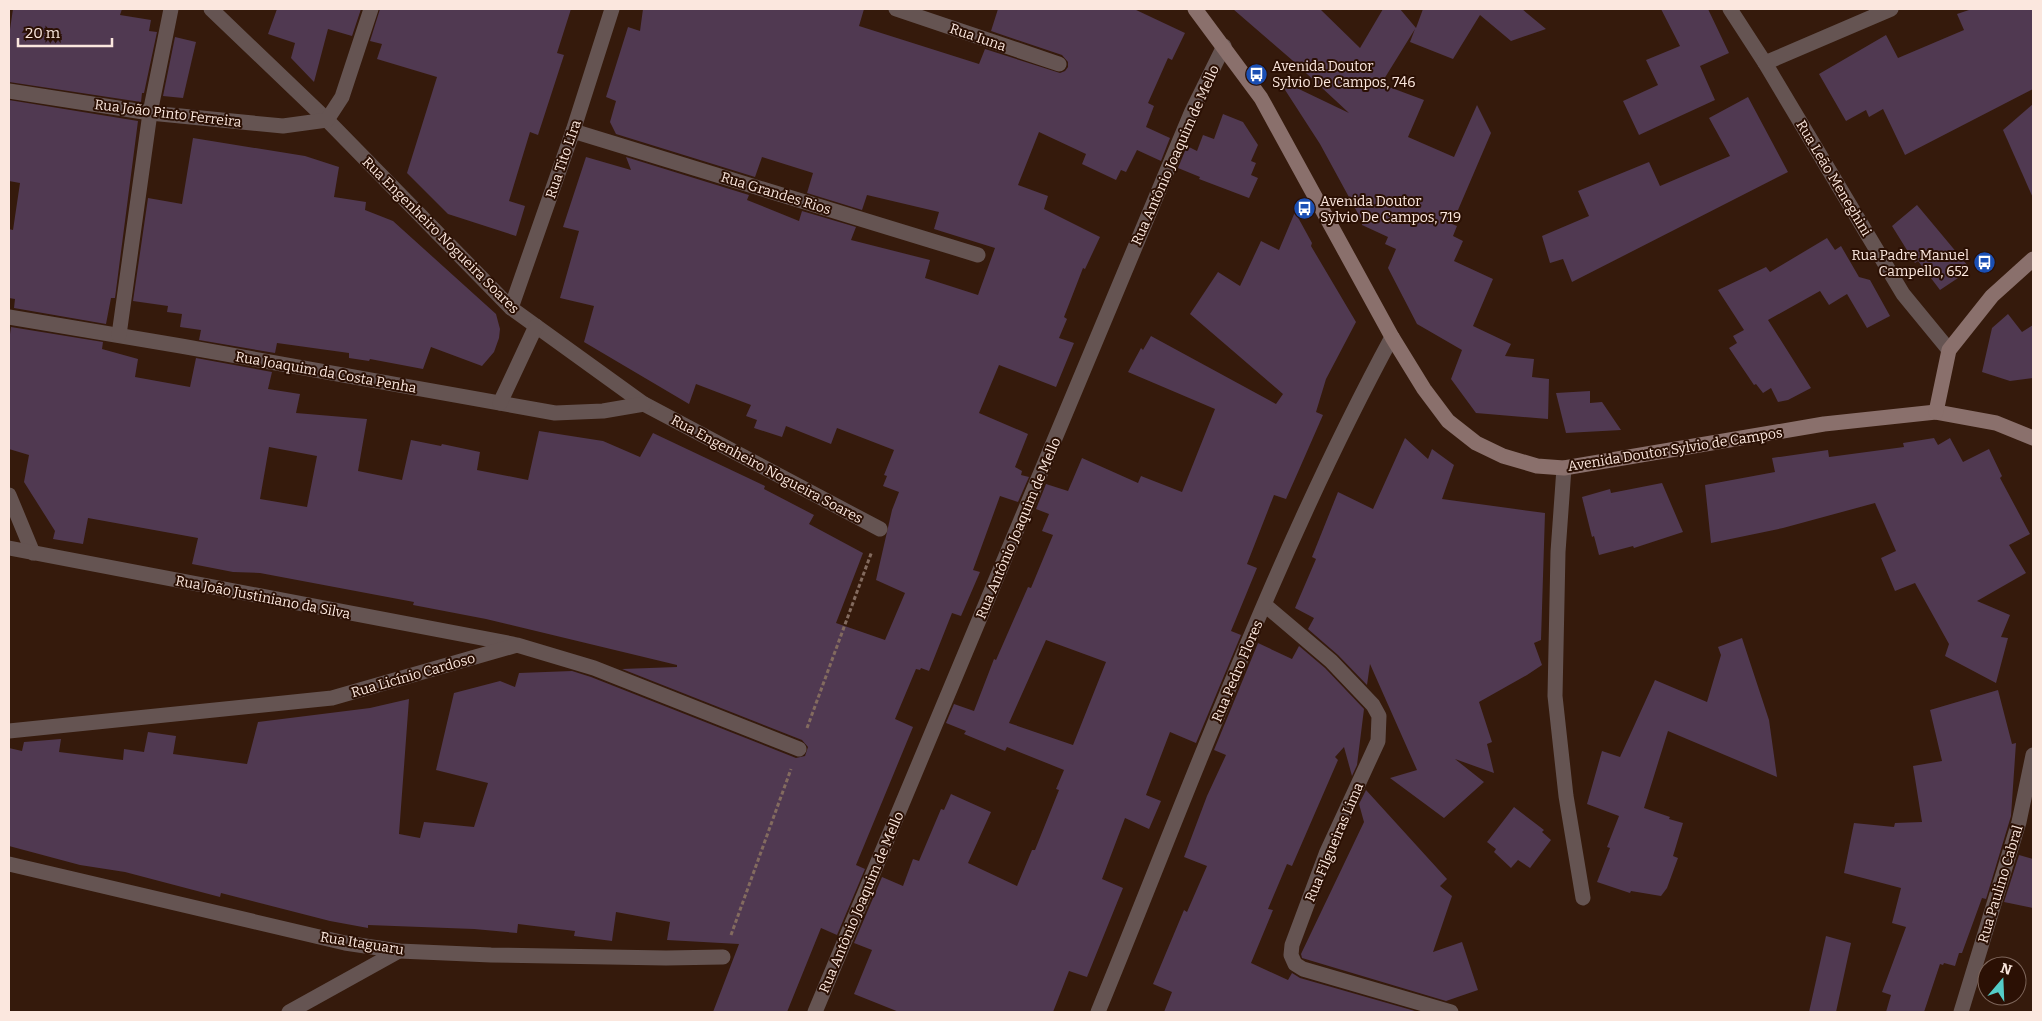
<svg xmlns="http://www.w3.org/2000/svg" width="2042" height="1021" viewBox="0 0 2042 1021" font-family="Bitter,serif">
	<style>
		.building { fill: #503951; fill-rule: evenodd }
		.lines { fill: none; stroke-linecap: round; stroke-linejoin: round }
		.path { stroke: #836b5f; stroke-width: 3; stroke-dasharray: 4 2.5; stroke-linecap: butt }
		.street { stroke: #655452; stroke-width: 15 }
		.secondary { stroke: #8a706c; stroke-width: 15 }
		.labels { text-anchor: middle; stroke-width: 4; stroke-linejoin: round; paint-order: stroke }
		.street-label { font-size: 14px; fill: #fbe7de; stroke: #2b1004 }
		.poi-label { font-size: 14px; fill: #fbe7de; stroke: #2b1004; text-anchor: start }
	</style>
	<rect width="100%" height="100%" fill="#351a0c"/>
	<g class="building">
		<path d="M13,9H122L120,15L151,20L149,31L157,32L144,93H142L141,102L9,82V36Z"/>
		<path d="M277,9H361L352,36L328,29L314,82L291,58L295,43L268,34Z"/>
		<path d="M380,9H571L557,53L564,55L538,135L530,132L509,201L525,206L516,236L448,214L407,173L437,77L377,59L382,44L370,41Z"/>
		<path d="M643,9H864L859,26L979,64L985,49L1060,73L1065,71L1068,67V62L1062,55L991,31L998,9H1134L1185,33L1172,60L1168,58L1148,103L1154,106L1146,127L1170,138L1161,161L1137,150L1126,172L1121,170L1116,180L1082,164L1086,154L1039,132L1018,185L1048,196L1044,209L1100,237L1085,269L1083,268L1064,317L1067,319L1059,338L1074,343L1056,387L999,365L979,413L1028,434L1015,467L1022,471L1021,475L1029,477L1018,502L1000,496L973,570L980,572L961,616L952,613L929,671L921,668L920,670L916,669L895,719L913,727L856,865L865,869L837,935L821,928L787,1012H713L739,944L667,940L670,922L616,912L612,941L574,936L575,931L518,924L517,933L474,929L368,925V928L330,921L221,893L220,897L125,872L80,865L9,846V748L22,751L24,742L61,739L59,752L123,760L124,749L144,752L148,732L176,736L173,754L247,764L258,722L370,708L409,699L399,834L420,838L424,822L474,827L488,783L436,770L454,693L500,681L515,687L519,673L572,671L591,677L796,758L805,756L808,747L802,740L622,669L677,667V665L486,619L413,605L414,602L260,573L233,572L192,564L198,538L88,518L83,544L53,539L55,531L24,482L29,455L9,449V341L11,327L103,342L102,349L138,359L135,377L190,387L196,358L272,372L268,389L300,394L296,413L367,419L358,471L402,480L411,440L441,446L442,444L480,452L477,470L528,480L539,431L603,441L640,457L653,433L765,486L764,489L814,515L809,524L863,553L836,623L885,640L905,593L876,580L892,510L899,492L883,486L887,476L884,475L894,450L837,428L831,444L786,426L782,437L754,428L757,420L746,416L751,405L696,384L689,404L584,342L594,306L560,298L579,231L563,227L586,157L631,170L626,157L749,195L747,200L799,221L802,211L856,227L851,240L930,260L925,278L978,295L995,248L934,229L939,212L867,195L862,210L807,193L813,173L762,157L755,177L616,134L610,122L616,101L606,97L628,27L640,31ZM269,447L317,456L307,507L260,499Z"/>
		<path d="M1233,9H1320L1360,48L1383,9H1400L1416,28L1423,9H1522L1546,29L1511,41L1480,15L1453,59L1410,42L1415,29L1381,84L1424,100L1408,137L1454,157L1477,105L1491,133L1452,224L1457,226L1453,236L1463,241L1454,261L1493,279L1473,326L1511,344L1505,356L1534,359L1532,377L1549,379L1548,419L1476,413L1451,379L1462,350L1417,324L1388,268L1396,249L1385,244L1388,237L1362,225V221L1320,144L1278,79L1349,113L1292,60Z"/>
		<path d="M1661,9H1708L1729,53L1700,66L1715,100L1639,135L1623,101L1658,85L1646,60L1680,46Z"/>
		<path d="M1972,9H2033V89L1905,155L1883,109L1869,117L1866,110L1846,121L1819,74L1886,35L1898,58L1964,30L1957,14Z"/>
		<path d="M175,37L196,42L183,98L163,96Z"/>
		<path d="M1748,97L1788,172L1572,282L1563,259L1550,263L1542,236L1589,216L1578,191L1649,162L1660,186L1730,156L1709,118Z"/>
		<path d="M9,100L138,121L115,298H111L106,324L14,308L15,299L9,298V229L13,230L20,183L9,181Z"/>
		<path d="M2033,104V198L2003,130Z"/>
		<path d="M1223,114L1243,122L1258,145L1251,161L1256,163L1251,175L1258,178L1249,198L1199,179L1200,177L1178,168L1187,146L1197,151L1203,135L1214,139Z"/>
		<path d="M193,138L305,156L339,167L334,197L366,202L365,210L393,221L496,314L500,329L499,338L494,352L482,366L431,347L423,369L370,359L369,361L349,358V353L277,343L275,353L199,340L201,330L180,327L182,314L167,312L168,306L133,301L148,198L182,204Z"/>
		<path d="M1917,205L1968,266L1963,271L1964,274L1940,290L1918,261L1915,263L1892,226Z"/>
		<path d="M1295,212L1312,243L1311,246L1356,322L1326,379L1316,412L1323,415L1298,472L1286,499L1274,495L1247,564L1257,568L1231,631L1241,635L1196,743L1170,732L1146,795L1161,801L1149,829L1125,818L1102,879L1123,888L1087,977L1069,971L1053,1012H899L854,994L872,950L854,943L882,877L903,886L913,859L919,861L941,809L944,810L951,794L991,812L968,863L1017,886L1032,850H1035L1059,790L1056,789L1064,770L1007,747L1005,751L964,734L966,731L946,723L954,704L974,711L994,659L996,660L1028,587L1031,588L1053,535L1042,531L1049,514L1036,509L1046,484L1068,491L1082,458L1138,483L1141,476L1182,492L1215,409L1128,372L1141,348L1143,350L1151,336L1276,404L1283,394L1190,314L1218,272L1240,286L1261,241L1279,250ZM1046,640L1106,662L1073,745L1009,723Z"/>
		<path d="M1827,238L1835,250L1841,246L1859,277L1870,280L1890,316L1867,328L1847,294L1829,305L1820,291L1768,320L1811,388L1788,400L1778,402L1771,388L1763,393L1756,384L1754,385L1729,348L1737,343L1733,336L1744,330L1718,290L1766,267L1770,272Z"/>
		<path d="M2008,314L2022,332L2033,325V378L2010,381L1982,372L1992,328Z"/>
		<path d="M1590,391V403L1602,402L1621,430L1566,433L1556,393Z"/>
		<path d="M1405,438L1428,459L1432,449L1454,465L1442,499L1545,513L1541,640L1534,643L1542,665L1527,675L1479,702L1492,742L1487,744L1494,773L1455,759L1484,782L1444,818L1390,778L1417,770L1370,664L1367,685L1338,655L1308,629L1314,618L1295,608L1316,559L1312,557L1338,492L1373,509Z"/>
		<path d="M1934,438L1938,445L1950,438L1963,462L1989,449L2002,476L2000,478L2030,534L2009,545L2026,573L1977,601L2010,615L2001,637L2008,638L1996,683L1945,656L1949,644L1915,583L1895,591L1881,558L1896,551L1875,503L1783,528L1711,543L1705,485L1775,472L1772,458L1828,450L1829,457L1904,447L1903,443Z"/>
		<path d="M1662,483L1683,532L1634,548L1633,546L1599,555L1594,536L1592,537L1582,497L1610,489L1611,493Z"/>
		<path d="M1742,638L1769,720L1777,777L1668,731L1644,808L1670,817L1669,819L1683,823L1673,856L1678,858L1667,888L1661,896L1631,891L1630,893L1597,882L1610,848L1607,847L1619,816L1587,804L1602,751L1620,757L1655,680L1707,702L1721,655L1718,647Z"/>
		<path d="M1258,643L1292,659L1299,646L1325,668L1364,709L1357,765L1352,776L1344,747L1335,757L1338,760L1292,866L1287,864L1268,909L1273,910L1251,963L1288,980L1292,973L1300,978L1415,1011L1164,1012L1172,992L1153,984L1184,910L1187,912L1207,866L1184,857L1207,796L1226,755L1214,750Z"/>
		<path d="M1998,690L2012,744L2016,743L2011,816L1986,899L1982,898L1962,953H1959L1955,966L1944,963L1943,965L1940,964L1924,1012H1886L1891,995L1882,992L1906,927L1892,923L1901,888L1844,873L1854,823L1894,827L1895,823L1922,822L1913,766L1942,761L1930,710Z"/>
		<path d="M1366,790L1447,879L1440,886L1452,896L1433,952L1462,942L1478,990L1446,1001L1302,958L1301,954L1364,822L1359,804Z"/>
		<path d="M1514,807L1544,830L1542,832L1551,840L1530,868L1518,860L1511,868L1494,852L1496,849L1487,842Z"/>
		<path d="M2019,855L2033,859V908L2004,902Z"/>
		<path d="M1826,936L1851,943L1836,1012H1809Z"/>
	</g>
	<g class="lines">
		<g class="path">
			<path d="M807,728L872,551"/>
			<path d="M731,935L791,769"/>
		</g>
		<g class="street">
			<path d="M211,9L327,120L511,308L644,404L880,529"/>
			<path d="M896,9L1059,64"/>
			<path d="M1730,9L1765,63"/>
			<path d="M1891,9L1765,63L1903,294L1949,350"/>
			<path d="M9,91L150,113L283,126L327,120L342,97L371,9"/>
			<path d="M573,131L978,255"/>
			<path d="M511,308L573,131L612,9"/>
			<path d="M9,317L181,346L555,413L603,411L644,404"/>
			<path d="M119,335L150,113L171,9"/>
			<path d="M500,403L536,326"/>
			<path d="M1564,468L1558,552L1555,696L1566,796L1583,898"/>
			<path d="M9,495L33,553"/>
			<path d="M9,548L513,644"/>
			<path d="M1265,605L1331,661L1373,705L1379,716L1378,741L1326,854L1292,945L1291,955L1295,964L1303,969L1451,1012"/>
			<path d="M9,731L332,698L517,645L594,668L799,749"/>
			<path d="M9,864L345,943L399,951L491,955L666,958L723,957"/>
			<path d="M289,1012L399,951"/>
			<path d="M815,1012L1192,111L1224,46"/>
			<path d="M1098,1012C1191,786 1275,553 1392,337"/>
			<path d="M1961,1012L2019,822L2033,755"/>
		</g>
		<g class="secondary">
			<path d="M1195,9L1261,98L1392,337L1424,389L1448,421L1476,443L1503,456L1537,466L1564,468L1824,424L1936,412L1996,423L2033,438"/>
			<path d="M1936,412L1949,350L1992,296L2033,259"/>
		</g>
	</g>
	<defs>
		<symbol id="bus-disc" viewBox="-11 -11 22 22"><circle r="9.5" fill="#1a4fb4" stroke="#2b1004"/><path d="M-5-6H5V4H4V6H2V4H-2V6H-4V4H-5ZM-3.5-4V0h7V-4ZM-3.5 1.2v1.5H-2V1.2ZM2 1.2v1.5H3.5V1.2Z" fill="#fff"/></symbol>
	</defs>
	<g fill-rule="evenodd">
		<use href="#bus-disc" x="1244" y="62" width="25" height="25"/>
		<use href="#bus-disc" x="1292" y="196" width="25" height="25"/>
		<use href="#bus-disc" x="1972" y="250" width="25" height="25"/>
	</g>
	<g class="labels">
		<g class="street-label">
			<text transform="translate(978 37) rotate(19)" y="5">Rua Iuna</text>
			<text transform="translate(168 113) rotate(7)" y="5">Rua João Pinto Ferreira</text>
			<text transform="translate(1175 155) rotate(-66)" y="5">Rua Antônio Joaquim de Mello</text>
			<text transform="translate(563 159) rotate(-71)" y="5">Rua Tito LIra</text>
			<text transform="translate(1834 178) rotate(59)" y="5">Rua Leão Meneghini</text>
			<text transform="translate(776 193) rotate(17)" y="5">Rua Grandes Rios</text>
			<text transform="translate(441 235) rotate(45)" y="5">Rua Engenheiro Nogueira Soares</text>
			<text transform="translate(326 372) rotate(10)" y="5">Rua Joaquim da Costa Penha</text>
			<text transform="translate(1675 449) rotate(-9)" y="5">Avenida Doutor Sylvio de Campos</text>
			<text transform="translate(767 469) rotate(28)" y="5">Rua Engenheiro Nogueira Soares</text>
			<text transform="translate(1018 528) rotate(-67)" y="5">Rua Antônio Joaquim de Mello</text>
			<text transform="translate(263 597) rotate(11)" y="5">Rua João Justiniano da Silva</text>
			<text transform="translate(1237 671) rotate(-67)" y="5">Rua Pedro Flores</text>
			<text transform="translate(413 675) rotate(-16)" y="5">Rua Licínio Cardoso</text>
			<text transform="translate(1334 842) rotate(-67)" y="5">Rua Filgueiras Lima</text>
			<text transform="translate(2000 884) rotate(-73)" y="5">Rua Paulino Cabral</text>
			<text transform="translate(861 902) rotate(-67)" y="5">Rua Antônio Joaquim de Mello</text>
			<text transform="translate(362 943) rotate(9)" y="5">Rua Itaguaru</text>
		</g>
		<g class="poi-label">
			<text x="1272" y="71">Avenida Doutor<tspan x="1272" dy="16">Sylvio De Campos, 746</tspan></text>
			<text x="1320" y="206">Avenida Doutor<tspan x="1320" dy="16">Sylvio De Campos, 719</tspan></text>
			<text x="1969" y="260" text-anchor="end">Rua Padre Manuel<tspan x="1969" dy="16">Campello, 652</tspan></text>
		</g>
	</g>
	<rect width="2042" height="1021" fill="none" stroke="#fbe7de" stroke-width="20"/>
	<g transform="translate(2002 981) rotate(19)"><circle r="24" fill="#2b1004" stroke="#7e665b"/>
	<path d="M0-4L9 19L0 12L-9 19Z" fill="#54cdc8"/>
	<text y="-8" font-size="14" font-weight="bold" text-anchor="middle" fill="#fbe7de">N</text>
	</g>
	<path d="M18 38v8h94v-8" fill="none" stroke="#fbe7de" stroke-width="2.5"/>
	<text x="25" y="38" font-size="15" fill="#fbe7de" stroke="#2b1004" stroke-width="4" paint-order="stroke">20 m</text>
</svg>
